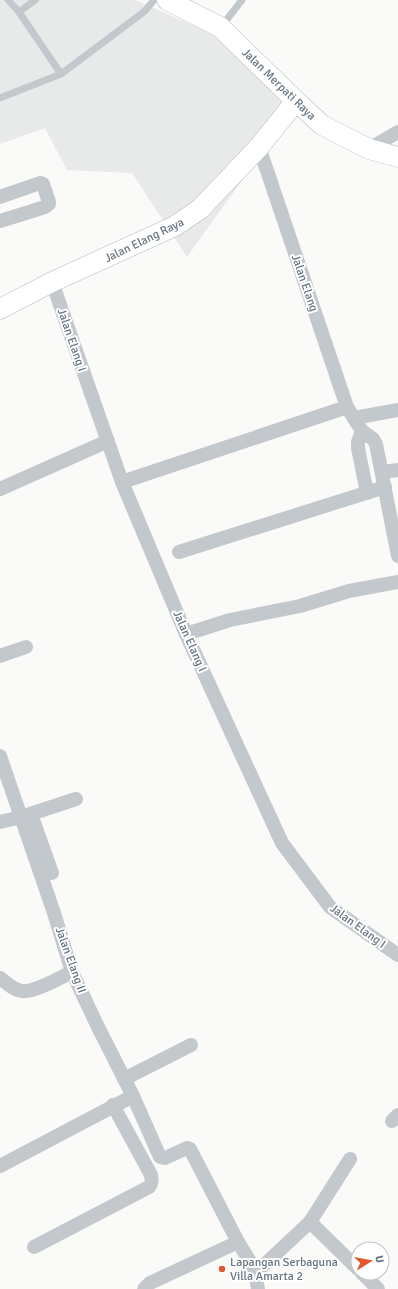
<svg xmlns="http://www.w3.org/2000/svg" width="398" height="1289" viewBox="0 0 398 1289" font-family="Signika,sans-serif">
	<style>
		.built { fill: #e8e9e9 }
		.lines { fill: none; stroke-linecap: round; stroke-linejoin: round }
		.secondary-casing { stroke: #b3babf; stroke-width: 21 }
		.lane { stroke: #c3c8cc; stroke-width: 7 }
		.street { stroke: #c3c8cc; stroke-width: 14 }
		.secondary { stroke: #fff; stroke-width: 20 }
		.poi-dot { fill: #e4572e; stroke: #fff; stroke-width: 1.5 }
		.labels { text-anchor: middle; stroke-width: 4; stroke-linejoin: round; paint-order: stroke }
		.street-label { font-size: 12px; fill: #657683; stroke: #fff }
		.poi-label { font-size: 12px; fill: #657683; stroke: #fff; text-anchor: start }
	</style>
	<rect width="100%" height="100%" fill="#fafaf8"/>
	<path class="built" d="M0,0H135L218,36L292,111L187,257L132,173L67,170L45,128L0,144Z"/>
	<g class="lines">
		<defs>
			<g id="secondary">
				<path d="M167,0L220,27L296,101L322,125L369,149L398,157"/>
				<path d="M0,309L52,282L175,226L200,209L259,147L296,101"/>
			</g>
		</defs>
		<use href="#secondary" class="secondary-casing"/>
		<g class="lane">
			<path d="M8,0L19,12L61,74"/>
			<path d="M19,12L35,0"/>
			<path d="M221,27L242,0"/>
			<path d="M0,98L61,74L145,11L154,0"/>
		</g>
		<g class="street">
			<path d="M259,147L347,407L362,431L373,439L376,444L398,556"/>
			<path d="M369,149L398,132"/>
			<path d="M0,197L40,183L43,184L49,202V204L45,207L0,221"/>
			<path d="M52,282L122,482L186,634L282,843L330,907L398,955"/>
			<path d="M354,418L398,410"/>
			<path d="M362,431L358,442V448L367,493"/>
			<path d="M382,472L398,470"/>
			<path d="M122,482L347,407"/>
			<path d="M0,489L108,441"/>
			<path d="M179,552L385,487"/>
			<path d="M186,634L230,620L300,606L349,591L398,582"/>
			<path d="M0,656L26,647"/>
			<path d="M0,756L54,913L72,972L98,1027L133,1096L160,1157L165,1158L187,1148L190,1149L238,1242L254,1268L258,1289"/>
			<path d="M31,814L52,873"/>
			<path d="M0,822L21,817L76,799"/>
			<path d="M0,978C7,983 13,990 22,991C34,993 61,977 72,972"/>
			<path d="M124,1079L191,1045"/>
			<path d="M392,1121L398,1115"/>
			<path d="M0,1166L133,1096"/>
			<path d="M310,1222L358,1269"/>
			<path d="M34,1247L149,1187C152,1183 152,1181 151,1175L113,1105"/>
			<path d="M254,1268L263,1266L310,1222L350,1159"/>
			<path d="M362,1273L378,1289"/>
			<path d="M144,1289L150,1283L238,1242"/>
		</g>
		<use href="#secondary" class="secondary"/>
	</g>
	<circle class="poi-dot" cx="222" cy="1269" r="4"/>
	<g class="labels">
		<g class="street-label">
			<text transform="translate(279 84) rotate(44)" y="4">Jalan Merpati Raya</text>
			<text transform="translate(144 240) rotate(-26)" y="4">Jalan Elang Raya</text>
			<text transform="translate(305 283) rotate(71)" y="4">Jalan Elang</text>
			<text transform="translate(72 340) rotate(71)" y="4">Jalan Elang I</text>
			<text transform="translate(190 641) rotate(66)" y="4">Jalan Elang I</text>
			<text transform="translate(358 926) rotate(36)" y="4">Jalan Elang I</text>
			<text transform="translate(71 960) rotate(70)" y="4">Jalan Elang II</text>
		</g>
		<g class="poi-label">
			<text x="230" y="1266">Lapangan Serbaguna<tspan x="230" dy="14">Villa Amarta 2</tspan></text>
		</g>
	</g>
	<g transform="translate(370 1261) rotate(79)"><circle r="19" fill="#ffffff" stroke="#c1c8cd"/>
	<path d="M0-3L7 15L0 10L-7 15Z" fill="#e4572e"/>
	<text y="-6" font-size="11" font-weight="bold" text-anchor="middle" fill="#657683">U</text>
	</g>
</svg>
